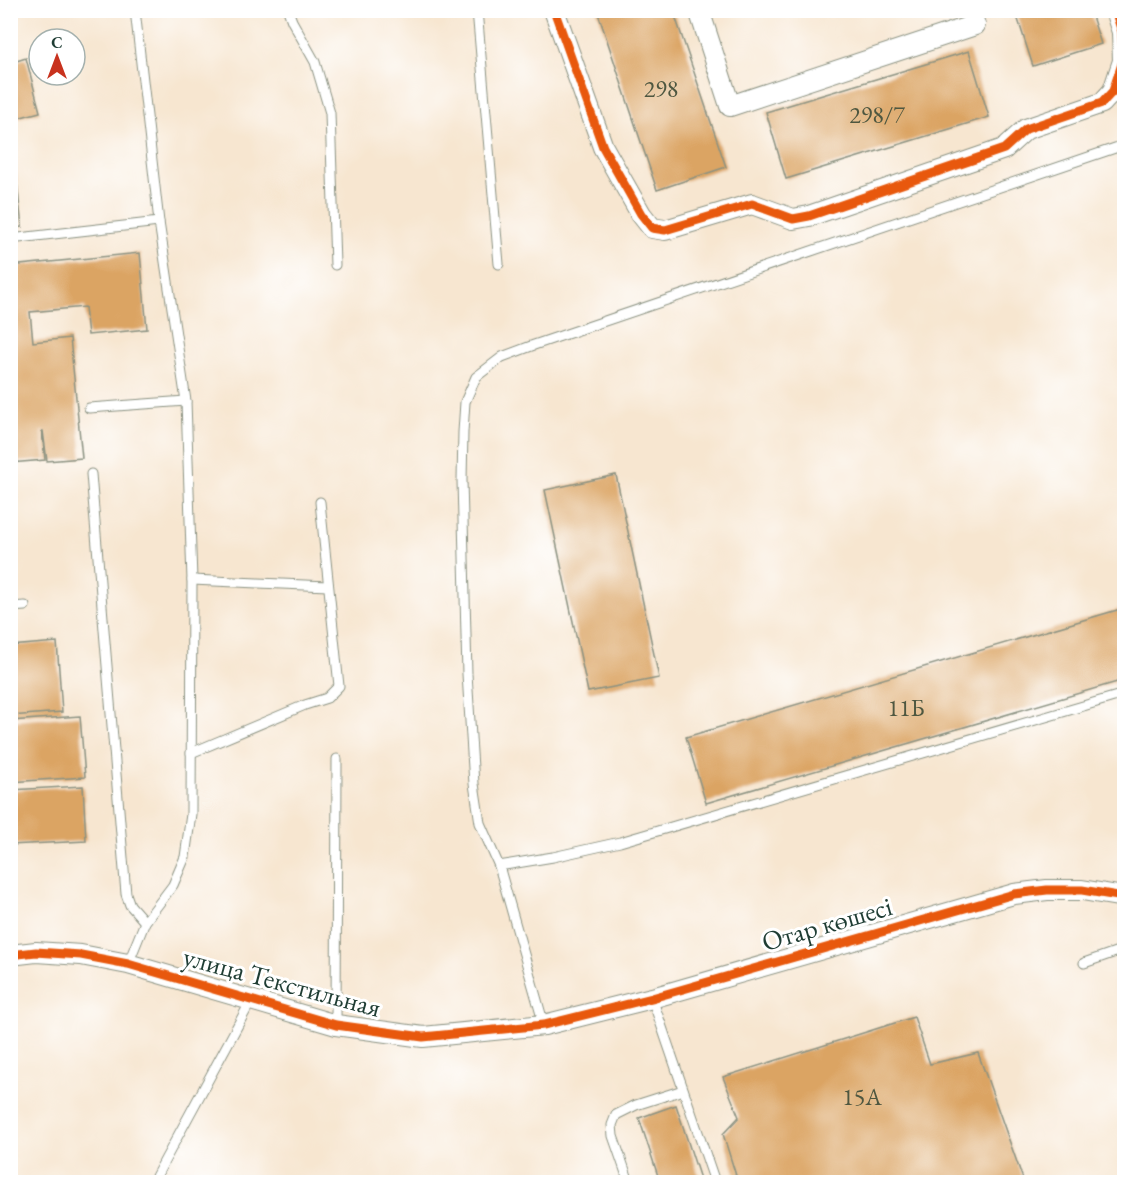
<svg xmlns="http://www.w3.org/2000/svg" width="1135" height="1193" viewBox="0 0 1135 1193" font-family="'EB Garamond',serif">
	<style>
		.building { fill: #dba463 }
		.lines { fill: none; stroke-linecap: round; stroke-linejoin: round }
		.service-casing { stroke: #8b9282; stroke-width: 11 }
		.minor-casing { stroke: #8b9282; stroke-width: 22 }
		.service { stroke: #fff; stroke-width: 9 }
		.minor { stroke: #fff; stroke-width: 20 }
		.cycleway-casing { stroke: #fff; stroke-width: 13 }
		.cycleway { stroke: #e8590c; stroke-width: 9 }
		.labels { text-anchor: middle; stroke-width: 6; stroke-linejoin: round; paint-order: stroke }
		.number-label { font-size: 24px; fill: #4e5740 }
		.street-label { font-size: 27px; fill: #1f3d34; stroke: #fff }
	</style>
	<rect width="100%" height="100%" fill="#fff"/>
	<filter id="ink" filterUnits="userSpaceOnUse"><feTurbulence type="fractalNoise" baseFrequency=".0167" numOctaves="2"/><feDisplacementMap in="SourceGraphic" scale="12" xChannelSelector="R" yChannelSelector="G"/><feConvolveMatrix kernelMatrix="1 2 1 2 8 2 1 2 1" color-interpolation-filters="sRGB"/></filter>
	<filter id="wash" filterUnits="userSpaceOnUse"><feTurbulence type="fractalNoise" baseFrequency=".008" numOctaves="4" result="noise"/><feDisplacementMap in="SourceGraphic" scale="24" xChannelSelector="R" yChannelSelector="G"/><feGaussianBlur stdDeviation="1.35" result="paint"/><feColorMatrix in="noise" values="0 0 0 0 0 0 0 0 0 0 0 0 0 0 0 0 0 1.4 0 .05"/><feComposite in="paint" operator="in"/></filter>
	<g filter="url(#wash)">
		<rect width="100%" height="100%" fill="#f7e6d0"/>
		<g id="blocks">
			<g class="building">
				<path d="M597,10H673L726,167L657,190Z"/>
				<path d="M1015,10H1090L1101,44L1033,66Z"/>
				<path d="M969,51L989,117L786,179L766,112Z"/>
				<path d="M26,58L40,112L10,120V63Z"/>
				<path d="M10,138H12L22,227L10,228Z"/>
				<path d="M140,253L147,329L88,335L85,307L30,312L33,342L70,338L82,458L47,461L43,431H42L45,460L10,463V266Z"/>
				<path d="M616,475L659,678L588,692L545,490Z"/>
				<path d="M1124,608V680L706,803L686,737Z"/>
				<path d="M57,642L62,712L10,716V646Z"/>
				<path d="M80,716L85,777L10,782V721Z"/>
				<path d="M83,786L86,841L10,845V790Z"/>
				<path d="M914,1017L930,1064L978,1053L1024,1182H738L723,1134L739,1117L723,1077Z"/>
				<path d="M676,1105L701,1182H660L639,1118Z"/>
			</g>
		</g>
	</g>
	<g filter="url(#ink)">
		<use href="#blocks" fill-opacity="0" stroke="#8b9282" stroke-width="1.5"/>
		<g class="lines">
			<defs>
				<g id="service">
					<path d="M288,10L292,21L315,62L330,113L335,265"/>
					<path d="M477,10L499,264"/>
					<path d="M10,239L159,222"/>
					<path d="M89,408L186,401"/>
					<path d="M91,474L126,894L130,905L145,922"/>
					<path d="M192,580L328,586"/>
					<path d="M10,607L25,606"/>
					<path d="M191,753L305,705L327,698L339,686L320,502"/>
					<path d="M499,866L553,857L620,842L1124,694"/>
					<path d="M1084,963L1124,949"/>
					<path d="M128,964L145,922L173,885L185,857L191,814L192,580L186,401L159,222L135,10"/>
					<path d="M652,998L715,1182"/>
					<path d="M336,1025L337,759"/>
					<path d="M544,1025L499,866L480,823L474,784L467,674L462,480L463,432L465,402L476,377L502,357L534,345L1124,145"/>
					<path d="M153,1182L252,999"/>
					<path d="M629,1182L613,1136L612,1125L616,1115L636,1105L683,1090"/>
				</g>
				<g id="minor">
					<path d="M554,10L603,147L641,214L652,228L665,230L752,204L793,219L809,216L1004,149L1026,129L1102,103L1113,91L1123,61L1122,32L1115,10"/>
					<path d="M699,10L730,106L975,25L970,10"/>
					<path d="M10,955L36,952L81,955L128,964L336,1025L423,1037L544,1025L652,998L1014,894L1047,890H1082L1124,897"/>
				</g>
			</defs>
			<use href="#service" class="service-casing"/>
			<use href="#minor" class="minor-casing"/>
			<use href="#service" class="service"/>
			<use href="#minor" class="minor"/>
			<defs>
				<g id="cycleway">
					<path d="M554,10L603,147L641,214L652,228L665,230L752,204L793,219L809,216L1004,149L1026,129L1102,103L1113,91L1123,61L1122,32L1115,10"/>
					<path d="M10,955L36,952L81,955L128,964L336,1025L423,1037L544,1025L652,998L1014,894L1047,890H1082L1124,897"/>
				</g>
			</defs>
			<use href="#cycleway" class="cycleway-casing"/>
			<use href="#cycleway" class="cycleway"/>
		</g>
	</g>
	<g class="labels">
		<g class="number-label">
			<text x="661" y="97">298</text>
			<text x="877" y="123">298/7</text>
			<text x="906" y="716">11Б</text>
			<text x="862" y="1105">15А</text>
		</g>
		<g class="street-label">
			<text transform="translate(827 924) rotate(-16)" y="9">Отар көшесі</text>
			<text transform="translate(282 982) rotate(15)" y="9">улица Текстильная</text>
		</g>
	</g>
	<rect width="1135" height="1193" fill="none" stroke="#fff" stroke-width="36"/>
	<g transform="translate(57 57)"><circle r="28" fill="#ffffff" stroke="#a5b1ae" stroke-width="1.5"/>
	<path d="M0-4.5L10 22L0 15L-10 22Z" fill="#c8321e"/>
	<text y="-9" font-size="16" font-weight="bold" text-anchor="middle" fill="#1f3d34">С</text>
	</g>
</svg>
